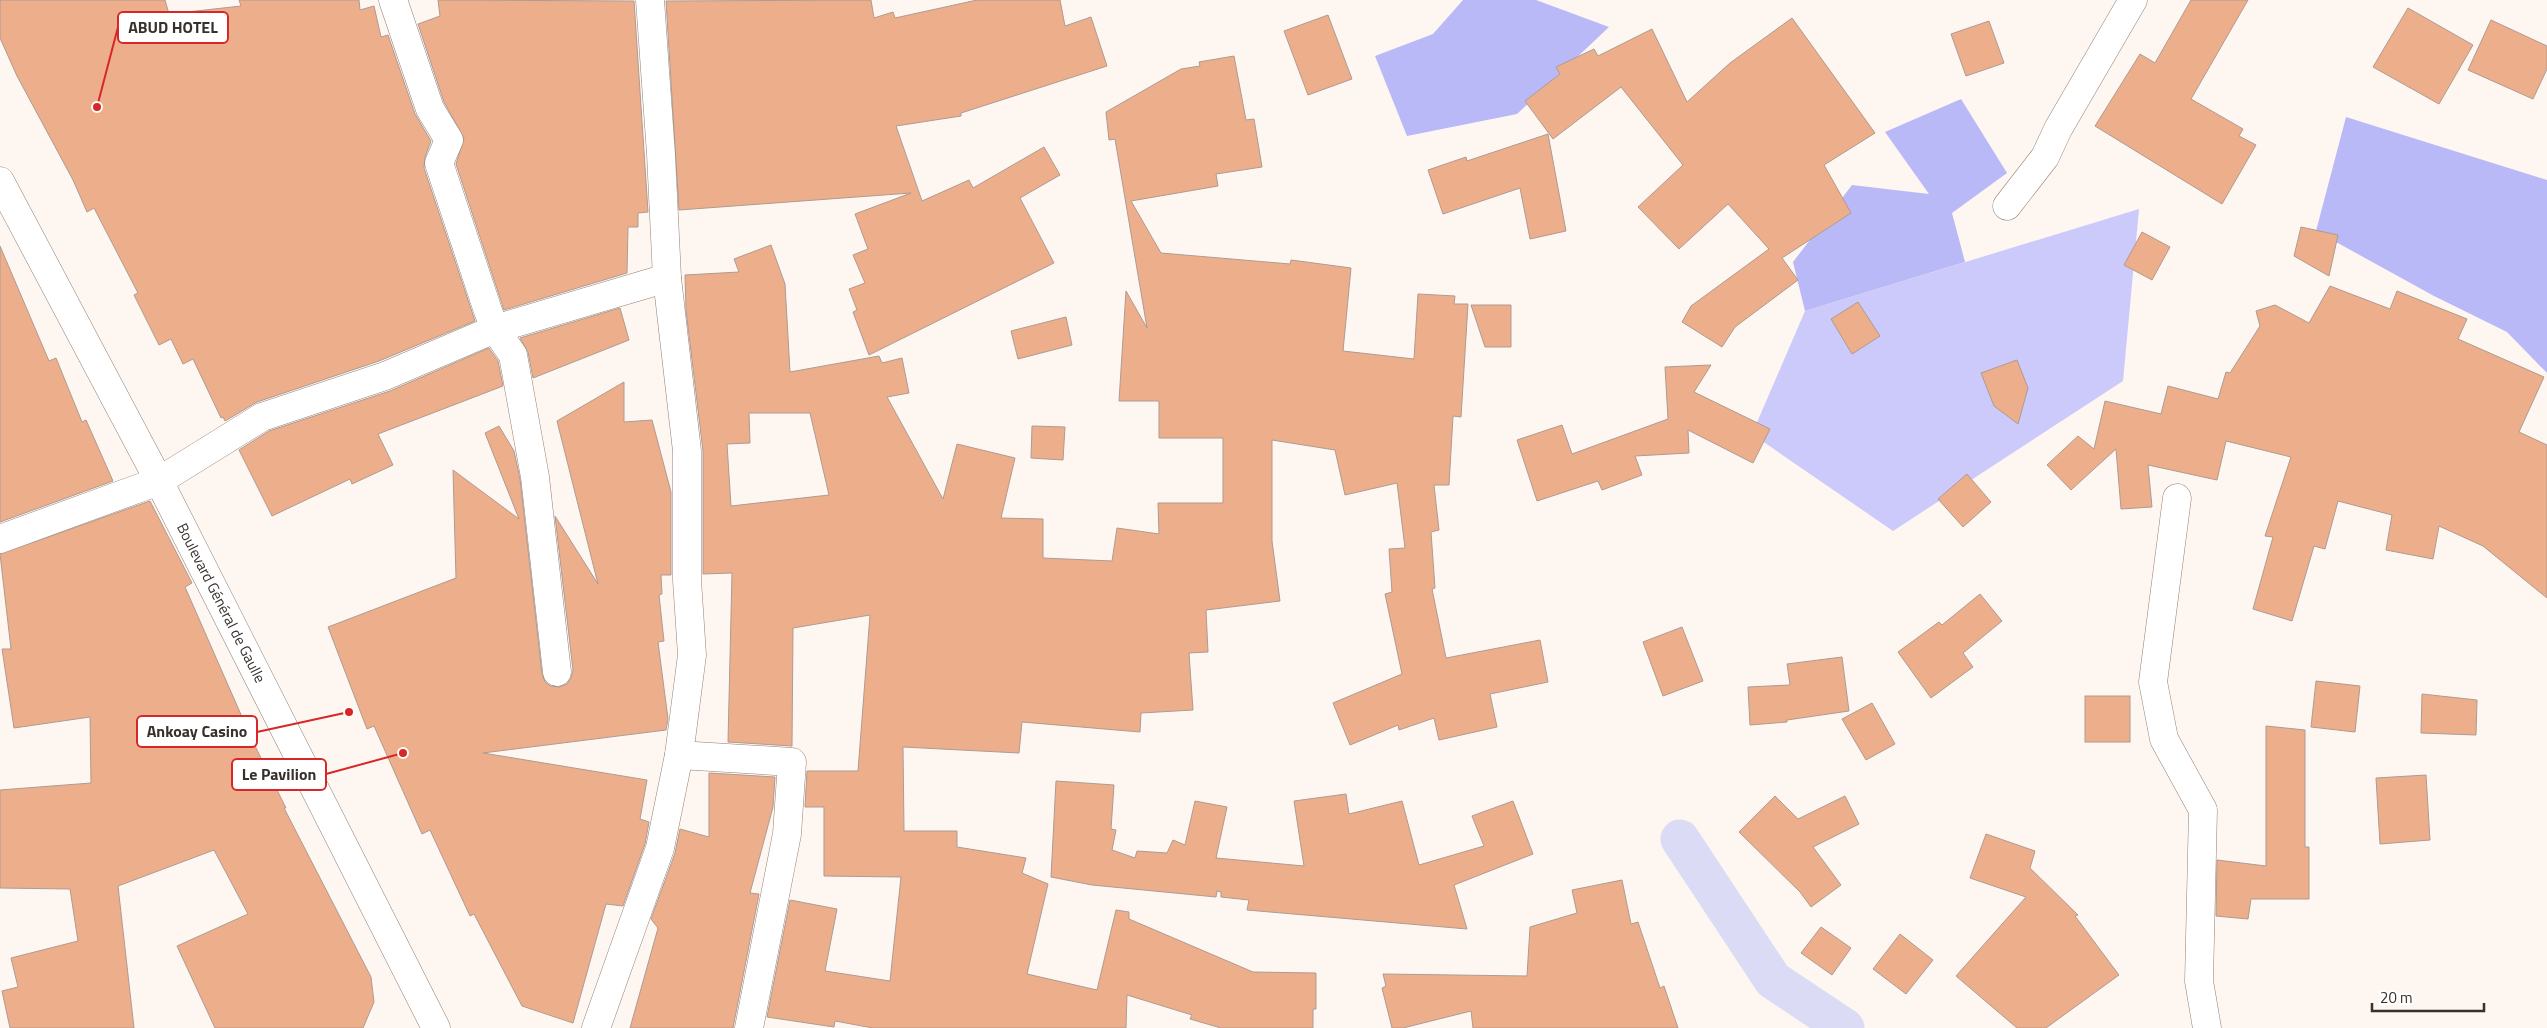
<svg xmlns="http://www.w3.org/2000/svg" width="2547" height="1028" viewBox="0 0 2547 1028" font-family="'Titillium Web',sans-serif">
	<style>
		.green { fill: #cbcafa }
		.forest { fill: #bab9f7 }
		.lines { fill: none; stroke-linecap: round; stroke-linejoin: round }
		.canal { stroke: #dbdbf5; stroke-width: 39 }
		.building { fill: #edae8c; stroke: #ae9b91; fill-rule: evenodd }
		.minor-casing { stroke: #938076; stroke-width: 29 }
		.secondary-casing { stroke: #938076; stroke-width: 29 }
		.minor { stroke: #fff; stroke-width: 28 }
		.secondary { stroke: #fff; stroke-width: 28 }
		.labels { text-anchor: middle; stroke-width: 4; stroke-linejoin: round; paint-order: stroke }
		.street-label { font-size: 15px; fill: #37302c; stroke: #fff }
		.leader { fill: none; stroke: #d62828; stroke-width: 2 }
		.callout-dot { fill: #d62828; stroke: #fff; stroke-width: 2 }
		.callout { fill: #fff; stroke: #d62828; stroke-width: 2 }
		.callout-label { font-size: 16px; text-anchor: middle; font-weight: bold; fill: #37302c }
	</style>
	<rect width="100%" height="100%" fill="#fef6f1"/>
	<path class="green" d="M2139,209L2123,381L1893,531L1752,434L1805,311Z"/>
	<g class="forest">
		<path d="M1463,0H1536L1609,27L1517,114L1407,136L1375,56L1433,34Z"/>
		<path d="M1961,99L2007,173L1952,213L1965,262L1805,311L1793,262L1852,185L1929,194L1885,132Z"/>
		<path d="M2346,117L2547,180V373L2507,332L2434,296L2316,231Z"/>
	</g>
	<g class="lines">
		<path class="canal" d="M1680,839L1773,980L1845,1028"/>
	</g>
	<g class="building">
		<path d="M0,0H165L169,14L241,6L239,0H359L360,10L374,6L381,37L388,35L415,114L431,141L425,157L424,168L475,321L379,361L257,402L225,421L223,417L221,418L193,359L183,364L171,339L159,345L134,295L138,293L94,208L87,212L73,180L17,76L0,38Z"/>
		<path d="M438,0L634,1L648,212L638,213V227H628L627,273L504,310L456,164L464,138L444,102L418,24L440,16Z"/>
		<path d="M871,0L874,18L893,12L895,18L977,0H1060L1065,26L1091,17L1107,66L961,113V116L896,126L922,201L969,180L973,188L1044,147L1060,175L1020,198L1054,263L869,355L853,312L857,310L849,289L865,283L853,255L868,249L855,214L911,193L679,210L666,1Z"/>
		<path d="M2191,0H2248L2191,99L2243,129L2239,136L2256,145L2222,204L2095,126L2140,54L2155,63Z"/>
		<path d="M2408,8L2473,45L2439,104L2373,67Z"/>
		<path d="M1328,15L1352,79L1308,95L1284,31Z"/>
		<path d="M1792,18L1875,133L1824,165L1851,213L1782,258L1798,280L1735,327L1722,347L1682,322L1691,306L1769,249L1728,204L1679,249L1638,207L1683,165L1621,87L1553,139L1525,101L1560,74L1556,67L1594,49L1598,56L1652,29L1687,102L1730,63Z"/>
		<path d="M2491,20L2547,46V69L2533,99L2468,70Z"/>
		<path d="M1989,21L2004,63L1966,76L1951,34Z"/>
		<path d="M1234,56L1246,120L1254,119L1262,167L1216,174L1218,186L1131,201L1161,253L1290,264L1291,260L1351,268L1343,351L1414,359L1418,294L1455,296L1454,304H1468L1461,417L1453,416L1449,485H1434L1439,530L1431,532L1435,588L1432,589L1446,658L1540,640L1548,682L1490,694L1497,727L1439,740L1434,718L1399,730L1398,725L1350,745L1333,703L1402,674L1385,594L1392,592L1389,549L1405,548L1397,483L1345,495L1335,450L1272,440V541L1280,601L1206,610L1208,652L1189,653L1193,710L1141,713L1140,732L1022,722L1019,753L903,747L904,831H957V847L1026,858L1022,873L1048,884L1027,974L1097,990L1116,910L1129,912V919L1253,972L1316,973V1009H1313V1028H1221L1190,1019L1192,1015L1127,995L1126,1028H873L835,1021L834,1027L767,1017L790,900L837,909L825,971L890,981L901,877L824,876V807H805L807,771H858L870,615L793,628L792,746L728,742L732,573L703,574V451L686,310L685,275L739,272L734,259L771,245L785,284L790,372L879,356L882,363L902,358L909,393L887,397L943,499L957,444L1015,458L1001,518L1043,519V558L1112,561L1117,528L1159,534L1158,503H1223V438H1159V401H1119L1126,291L1147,328L1115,139L1109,140L1106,112L1181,69L1200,66L1199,62ZM749,413H810L829,495L731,506L727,444L750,443Z"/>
		<path d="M1548,134L1566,231L1530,239L1520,188L1443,214L1428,170L1466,157L1467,161Z"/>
		<path d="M2301,227L2338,235L2329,276L2294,256Z"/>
		<path d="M2142,232L2170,247L2152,280L2124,265Z"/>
		<path d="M0,246L49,361L56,358L82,422L86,420L113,481L0,522Z"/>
		<path d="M2330,286L2390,309L2397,291L2467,319L2458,339L2544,377L2519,432L2547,445V598L2483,546L2439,526L2433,559L2386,550L2392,515L2338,501L2325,549L2314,546L2292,621L2253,609L2273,537L2265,536L2291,457L2226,441L2217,480L2148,465L2152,507L2121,509L2116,449L2071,490L2047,465L2078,436L2094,449L2105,401L2161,414L2168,386L2218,399L2226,372L2230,373L2260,326L2256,311L2275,305L2309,323Z"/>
		<path d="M1858,302L1880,336L1852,354L1831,319Z"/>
		<path d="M1471,305H1511V347H1485Z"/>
		<path d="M620,308L629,340L533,378L528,352L520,338Z"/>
		<path d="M1066,317L1072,345L1018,359L1011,331Z"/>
		<path d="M489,348L498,361L503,386L378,434L393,465L352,484L350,479L272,516L239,450L269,431L390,391Z"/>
		<path d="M2017,360L2028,388L2018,424L1994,406L1981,373Z"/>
		<path d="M1711,365L1694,392L1770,429L1753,463L1688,430L1689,453L1635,456L1642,475L1602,490L1598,481L1537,501L1517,440L1562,425L1572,454L1668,419L1665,367Z"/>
		<path d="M624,382V422L652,420L671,492V575H661L662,594L659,595L664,641L658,642L668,719L666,730L483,753L647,780L640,819L649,822L645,844L623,906L606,904L573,1023L522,1006L474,914L470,916L430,830L422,834L374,726L367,729L328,627L456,578L453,470L519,519L485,433L499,426L514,451L520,479L542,674L545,682L551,686L559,687L567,684L571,678L573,670L555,516L598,584L557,421Z"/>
		<path d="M1032,426L1065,427L1063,460L1031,458Z"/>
		<path d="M1967,474L1991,502L1963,527L1938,499Z"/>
		<path d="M150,501L192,583L185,587L253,742L286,808H284L371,977L374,1002L363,1028H215L177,946L248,914L214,850L118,886L134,1028H10L2,991L18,987L11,958L78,941L70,889L0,888V790L91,783L90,717L14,728L2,649H11L0,554Z"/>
		<path d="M1980,594L2002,621L1963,653L1973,667L1931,698L1898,652L1939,622L1942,625Z"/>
		<path d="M1682,627L1703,681L1663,696L1643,642Z"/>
		<path d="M1842,657L1849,711L1787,720V722L1750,725L1748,687L1790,685L1787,664Z"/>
		<path d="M2316,681L2360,686L2355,732L2311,727Z"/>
		<path d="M2422,694L2477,700L2476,735L2421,733Z"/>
		<rect x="2085" y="696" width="45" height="46"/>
		<path d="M1872,703L1895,744L1866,760L1842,719Z"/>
		<path d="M2266,726L2305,730V847H2309V899H2251L2248,919L2216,916L2217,860L2266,866Z"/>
		<path d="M709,773L775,777L773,807L750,893L759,894L733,1028H630L658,928L651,919L675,853L680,829L709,837Z"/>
		<path d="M2426,775L2430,840L2380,844L2376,778Z"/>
		<path d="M1056,781L1114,785L1111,829L1116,830L1112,850L1135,858L1137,851L1167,853L1173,840L1185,845L1195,801L1227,807L1216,858L1304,866L1294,801L1346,794L1349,814L1402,801L1419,865L1484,846L1472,816L1513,801L1533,854L1454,885L1467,929L1247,910L1249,900L1221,897V892L1217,891L1216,897L1092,885L1051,877Z"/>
		<path d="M1775,796L1798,819L1845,796L1859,824L1813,847L1841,885L1811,907L1800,892L1739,832Z"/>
		<path d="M1986,834L2035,851L2030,868L2078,915L2075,916L2119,975L2046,1028H2017L1956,976L2026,897L1970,878Z"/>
		<path d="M1622,880L1631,924L1638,922L1660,988L1664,986L1678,1028H1473L1471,1011L1403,1028H1392L1382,988L1386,986L1383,974L1527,976L1530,927L1577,913L1572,890Z"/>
		<path d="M1821,927L1851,948L1832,975L1801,953Z"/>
		<path d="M1900,934L1933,960L1906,994L1873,969Z"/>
	</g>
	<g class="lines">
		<defs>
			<g id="minor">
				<path d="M393,0L430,109L449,140L439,163L488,311L495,329L513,355L535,477L557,672"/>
				<path d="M2007,206L2045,157L2058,129L2133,0"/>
				<path d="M2177,498L2153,682L2164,739L2203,810L2199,981L2207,1028"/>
				<path d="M0,539L159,481L262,417L385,376L495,329L667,278"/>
				<path d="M679,755L792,762L787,834L749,1028"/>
				<path d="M596,1028L660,848L679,755L692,655L687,580V451L667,278L661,154L650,0"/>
			</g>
			<path id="secondary" d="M0,181L159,481L436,1028"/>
		</defs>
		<use href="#minor" class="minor-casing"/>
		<use href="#secondary" class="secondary-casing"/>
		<use href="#minor" class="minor"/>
		<use href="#secondary" class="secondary"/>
	</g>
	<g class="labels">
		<g class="street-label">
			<text transform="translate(221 603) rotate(63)" y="5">Boulevard Général de Gaulle</text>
		</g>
	</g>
	<path class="leader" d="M97 107L118 27M349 712L257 732M403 753L326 774"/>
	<g class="callout-dot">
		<circle cx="97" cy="107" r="5"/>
		<circle cx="349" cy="712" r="5"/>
		<circle cx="403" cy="753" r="5"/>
	</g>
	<g class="callout">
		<rect x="118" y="12" width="110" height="31" rx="5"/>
		<rect x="137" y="716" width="120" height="31" rx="5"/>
		<rect x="232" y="759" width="94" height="31" rx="5"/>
	</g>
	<g class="callout-label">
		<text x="173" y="33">ABUD HOTEL</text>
		<text x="197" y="737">Ankoay Casino</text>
		<text x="279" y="780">Le Pavilion</text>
	</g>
	<path d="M2372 1003v8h112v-8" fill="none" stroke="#37302c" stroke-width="2.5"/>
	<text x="2380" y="1003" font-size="15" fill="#37302c" stroke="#ffffff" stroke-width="4" paint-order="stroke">20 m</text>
</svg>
